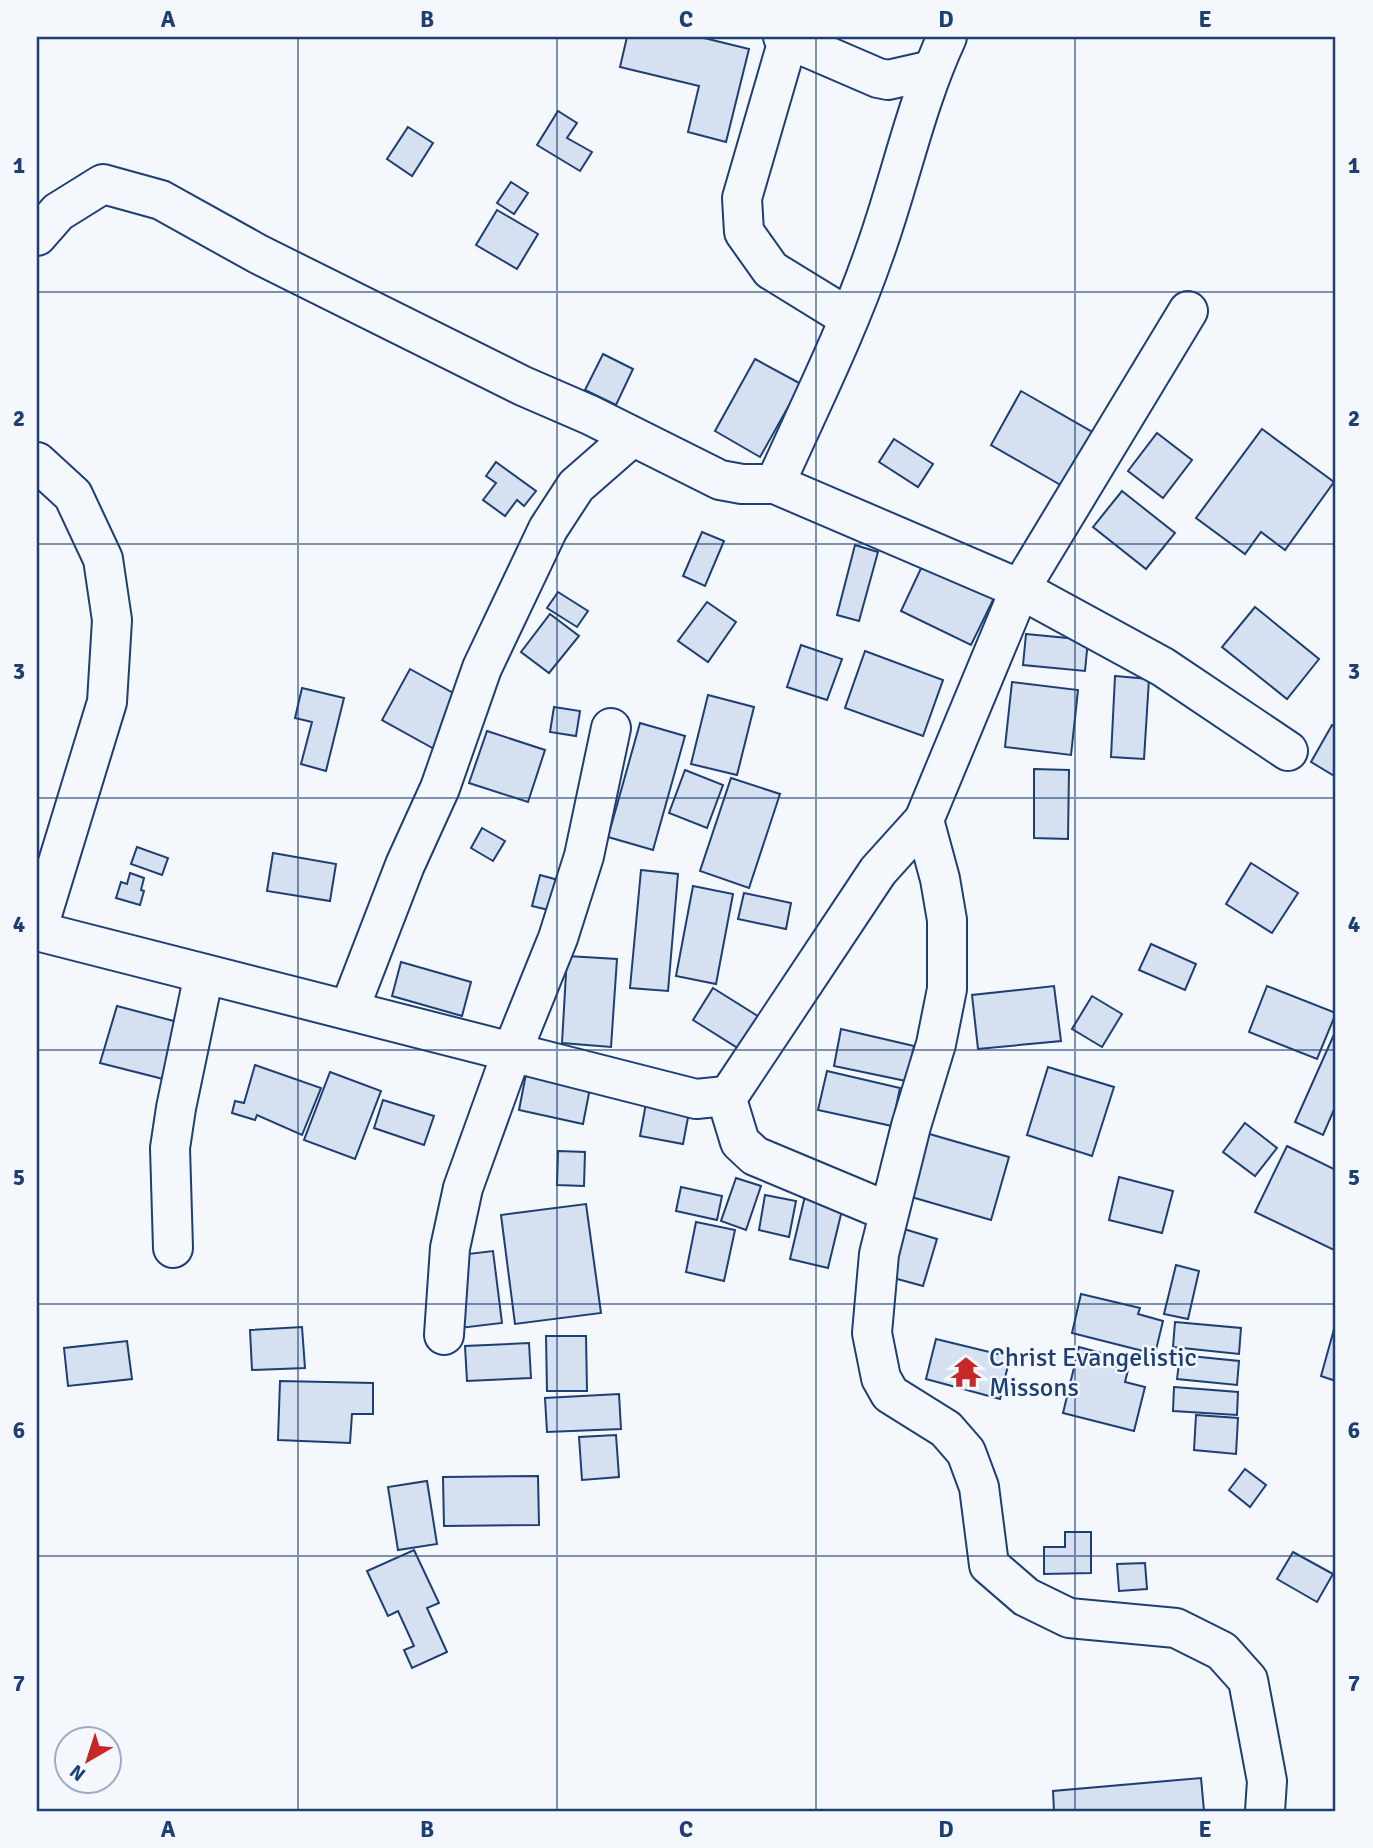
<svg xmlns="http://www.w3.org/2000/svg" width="1373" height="1848" viewBox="0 0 1373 1848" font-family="Signika,sans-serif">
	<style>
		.building { fill: #d5e0f0; stroke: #1d3f73; stroke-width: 2 }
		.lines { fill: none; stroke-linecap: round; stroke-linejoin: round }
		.minor-casing { stroke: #1d3f73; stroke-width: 42 }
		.minor { stroke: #f4f7fb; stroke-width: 38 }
		.grid { fill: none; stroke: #1d3f73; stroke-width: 2; stroke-opacity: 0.55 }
		.labels { text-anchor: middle; stroke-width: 5; stroke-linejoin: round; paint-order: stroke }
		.poi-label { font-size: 26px; fill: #1d3f73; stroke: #f4f7fb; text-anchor: start }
		.neatline { fill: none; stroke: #1d3f73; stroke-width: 2.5 }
		.grid-label { font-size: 23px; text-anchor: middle; font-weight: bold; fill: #1d3f73 }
	</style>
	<rect width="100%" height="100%" fill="#f4f7fb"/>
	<g class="building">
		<path d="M627,37H700L749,49L726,142L688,132L699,86L620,67Z"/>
		<path d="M558,111L577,123L567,138L592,152L580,171L537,145Z"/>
		<path d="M408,127L433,143L412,176L387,159Z"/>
		<path d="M511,182L528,193L514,214L497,203Z"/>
		<path d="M497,210L538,234L517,269L476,245Z"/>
		<path d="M603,354L633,369L616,405L585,390Z"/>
		<path d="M755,359L801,384L760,457L715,431Z"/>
		<path d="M1021,391L1094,433L1064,487L991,445Z"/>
		<path d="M1262,429L1334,482L1285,550L1261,532L1245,554L1196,518Z"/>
		<path d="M1157,433L1192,460L1163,498L1128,471Z"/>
		<path d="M894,439L933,464L918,487L879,462Z"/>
		<path d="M496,462L536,491L524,506L517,500L505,516L483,500L496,483L486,476Z"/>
		<path d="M1122,491L1175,533L1146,569L1093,527Z"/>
		<path d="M702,532L724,541L705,586L683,576Z"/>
		<path d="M855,545L878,552L859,621L837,615Z"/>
		<path d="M923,564L994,598L971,645L901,611Z"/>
		<path d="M558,592L588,611L577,627L547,608Z"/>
		<path d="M707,602L736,622L708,662L678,641Z"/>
		<path d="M1255,607L1319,659L1287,699L1222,647Z"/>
		<path d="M550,614L579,636L549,673L521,652Z"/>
		<path d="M1026,634L1088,640L1085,671L1023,665Z"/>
		<path d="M801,645L842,659L827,700L787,687Z"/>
		<path d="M865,651L943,680L923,736L845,708Z"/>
		<path d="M410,669L464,699L436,750L382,720Z"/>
		<path d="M1115,676L1149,679L1144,759L1111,757Z"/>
		<path d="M1012,682L1078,690L1071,755L1005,747Z"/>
		<path d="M302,688L344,698L326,771L301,764L312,722L295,718Z"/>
		<path d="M708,695L754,707L737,775L691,764Z"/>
		<path d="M554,707L580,711L576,736L550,732Z"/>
		<path d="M640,723L685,736L653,850L608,837Z"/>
		<path d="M1332,725L1336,727V777L1311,762Z"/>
		<path d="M487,731L545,750L528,802L469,783Z"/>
		<path d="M1034,769L1069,770L1068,839L1034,838Z"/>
		<path d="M685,770L723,785L707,828L669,813Z"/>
		<path d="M731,778L780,794L749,888L700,871Z"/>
		<path d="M482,828L505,841L493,861L471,848Z"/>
		<path d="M137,847L168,858L162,875L131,864Z"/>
		<path d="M273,853L336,864L330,901L267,891Z"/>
		<path d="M1251,863L1298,893L1272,933L1226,904Z"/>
		<path d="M641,870L678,874L668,991L630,988Z"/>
		<path d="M130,873L144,878L141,890L144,891L140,905L116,898L121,882L127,884Z"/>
		<path d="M540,875L569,883L561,913L532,906Z"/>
		<path d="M693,886L733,894L716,984L676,976Z"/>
		<path d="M744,893L791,903L786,929L738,919Z"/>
		<path d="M1151,944L1196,964L1185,990L1139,970Z"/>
		<path d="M567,956L617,959L611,1047L562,1043Z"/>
		<path d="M401,962L471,982L462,1016L392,996Z"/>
		<path d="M1054,986L1061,1041L978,1049L972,995Z"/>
		<path d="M1267,986L1336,1013L1317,1059L1249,1032Z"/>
		<path d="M713,988L761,1018L741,1050L693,1020Z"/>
		<path d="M1092,996L1122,1014L1102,1047L1072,1029Z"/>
		<path d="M117,1006L189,1025L175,1082L100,1063Z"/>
		<path d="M841,1029L914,1046L906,1081L834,1066Z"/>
		<path d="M1336,1030V1105L1323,1135L1295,1122Z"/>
		<path d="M255,1065L321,1088L302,1135L257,1115L255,1120L232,1113L235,1101L244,1103Z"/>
		<path d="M1048,1067L1114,1087L1092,1156L1027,1135Z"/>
		<path d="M827,1071L900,1088L892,1126L818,1110Z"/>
		<path d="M330,1072L381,1091L355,1159L304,1140Z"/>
		<path d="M526,1074L590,1088L583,1124L519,1110Z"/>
		<path d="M647,1098L690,1107L683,1144L640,1136Z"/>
		<path d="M383,1100L434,1116L424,1145L374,1128Z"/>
		<path d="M1245,1123L1277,1148L1255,1176L1223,1152Z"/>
		<path d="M926,1133L1009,1157L991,1220L908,1196Z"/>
		<path d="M1287,1146L1336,1170V1245L1334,1250L1255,1212Z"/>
		<path d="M558,1151L585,1152L584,1186L557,1185Z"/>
		<path d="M1119,1177L1173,1191L1162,1233L1109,1220Z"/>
		<path d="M736,1178L761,1186L746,1230L721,1221Z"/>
		<path d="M681,1187L722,1196L717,1220L676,1211Z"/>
		<path d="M765,1195L796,1201L789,1237L759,1230Z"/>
		<path d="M805,1196L843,1206L828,1268L790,1259Z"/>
		<path d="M586,1204L601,1313L515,1324L501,1215Z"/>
		<path d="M696,1222L735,1230L724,1281L686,1272Z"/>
		<path d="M904,1229L937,1239L923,1286L890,1277Z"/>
		<path d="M493,1251L502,1323L460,1328L451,1256Z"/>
		<path d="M1176,1265L1199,1271L1188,1319L1164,1314Z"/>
		<path d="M1081,1294L1140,1308L1138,1314L1163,1321L1155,1354L1072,1333Z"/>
		<path d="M1175,1322L1241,1328L1239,1354L1173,1347Z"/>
		<path d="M1336,1322V1381L1321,1376Z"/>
		<path d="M302,1327L305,1368L252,1370L250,1330Z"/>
		<path d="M546,1336H586L587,1391H547Z"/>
		<path d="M936,1339L1010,1357L1000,1399L926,1379Z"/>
		<path d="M127,1341L132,1379L68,1386L64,1348Z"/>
		<path d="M529,1343L531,1378L467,1381L465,1346Z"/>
		<path d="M1079,1347L1105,1354L1102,1363L1128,1370L1125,1382L1145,1387L1134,1431L1063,1413Z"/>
		<path d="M1180,1355L1239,1361L1237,1385L1177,1379Z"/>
		<path d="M280,1381L373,1383V1414H352L350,1443L278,1440Z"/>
		<path d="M1174,1387L1238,1392L1237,1415L1173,1411Z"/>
		<path d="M619,1394L621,1429L547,1432L545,1398Z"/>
		<path d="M1196,1415L1238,1418L1236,1454L1194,1450Z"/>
		<path d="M616,1435L619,1477L582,1480L579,1437Z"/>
		<path d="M1245,1469L1266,1485L1250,1507L1229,1490Z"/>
		<path d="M538,1476L539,1525L444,1526L443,1477Z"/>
		<path d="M427,1481L437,1544L398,1550L388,1487Z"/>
		<path d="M1065,1532H1091V1573L1044,1574V1547H1065Z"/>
		<path d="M414,1550L439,1603L427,1608L447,1652L412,1668L404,1650L414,1646L398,1611L388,1616L367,1571Z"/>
		<path d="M1293,1552L1333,1574L1317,1602L1277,1579Z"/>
		<path d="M1145,1563L1147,1589L1119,1591L1117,1564Z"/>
		<path d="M1201,1778L1204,1811H1054L1053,1791Z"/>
	</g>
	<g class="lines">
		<defs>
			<g id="minor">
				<path d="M783,37L878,78L888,80L932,70"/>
				<path d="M788,40L742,198L744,232L771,270L849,318"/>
				<path d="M37,236L58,212L103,184L161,200L258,254L523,386L590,415L720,480L742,484H775L1020,589L1163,667L1288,751"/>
				<path d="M37,462L73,495L103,559L112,620L107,702L37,931"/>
				<path d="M775,484C809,408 847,332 874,254C900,182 915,106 947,37"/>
				<path d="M924,820L940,879L947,920V989L936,1044L911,1126L879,1254L872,1333L881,1378L890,1394L946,1429L966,1452L979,1487L989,1565L1026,1597L1069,1618L1176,1628L1222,1651L1248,1680L1267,1781L1265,1811"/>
				<path d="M37,931L696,1099L726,1096L733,1089L878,871L924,820L1020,589L1188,311"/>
				<path d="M349,1010L405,865L440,788L482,668L548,529L576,486L632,437"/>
				<path d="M726,1096L740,1142L755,1156L889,1212"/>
				<path d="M173,1248L170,1148L176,1108L204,974"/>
				<path d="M444,1335L450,1248L463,1188L512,1052L558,938L584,856L611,728"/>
			</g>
		</defs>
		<use href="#minor" class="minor-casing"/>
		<use href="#minor" class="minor"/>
	</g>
	<path class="grid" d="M298,37V1811M557,37V1811M816,37V1811M1075,37V1811M37,292H1336M37,544H1336M37,798H1336M37,1050H1336M37,1304H1336M37,1556H1336"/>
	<defs>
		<symbol id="temple-bare" viewBox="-9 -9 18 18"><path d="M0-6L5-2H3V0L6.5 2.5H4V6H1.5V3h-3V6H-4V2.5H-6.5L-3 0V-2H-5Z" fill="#c62828" stroke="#f4f7fb" stroke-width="2.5" paint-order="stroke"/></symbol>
	</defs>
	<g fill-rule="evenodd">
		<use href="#temple-bare" x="944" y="1350" width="44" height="44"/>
	</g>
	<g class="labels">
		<g class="poi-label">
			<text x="989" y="1366">Christ Evangelistic<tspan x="989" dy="30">Missons</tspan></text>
		</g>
	</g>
	<rect width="1373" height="1848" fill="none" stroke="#f4f7fb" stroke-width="77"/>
	<g transform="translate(88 1760) rotate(219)"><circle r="33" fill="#f4f7fb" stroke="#9eadc5" stroke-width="2"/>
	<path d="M0-5L12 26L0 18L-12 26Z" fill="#c62828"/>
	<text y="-10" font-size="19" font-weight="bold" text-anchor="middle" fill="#1d3f73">N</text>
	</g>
	<rect x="38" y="38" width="1296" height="1772" class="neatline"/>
	<g class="grid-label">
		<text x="168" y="27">A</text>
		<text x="427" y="27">B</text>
		<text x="686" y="27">C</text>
		<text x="946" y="27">D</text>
		<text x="1205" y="27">E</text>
		<text x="19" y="173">1</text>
		<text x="1354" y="173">1</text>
		<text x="19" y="426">2</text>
		<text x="1354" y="426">2</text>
		<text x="19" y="679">3</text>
		<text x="1354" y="679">3</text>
		<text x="19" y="932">4</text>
		<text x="1354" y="932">4</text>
		<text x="19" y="1185">5</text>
		<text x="1354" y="1185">5</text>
		<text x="19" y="1438">6</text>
		<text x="1354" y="1438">6</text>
		<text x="19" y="1691">7</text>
		<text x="1354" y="1691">7</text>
		<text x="168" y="1837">A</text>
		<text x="427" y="1837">B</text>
		<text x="686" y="1837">C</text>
		<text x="946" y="1837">D</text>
		<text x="1205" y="1837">E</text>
	</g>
</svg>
